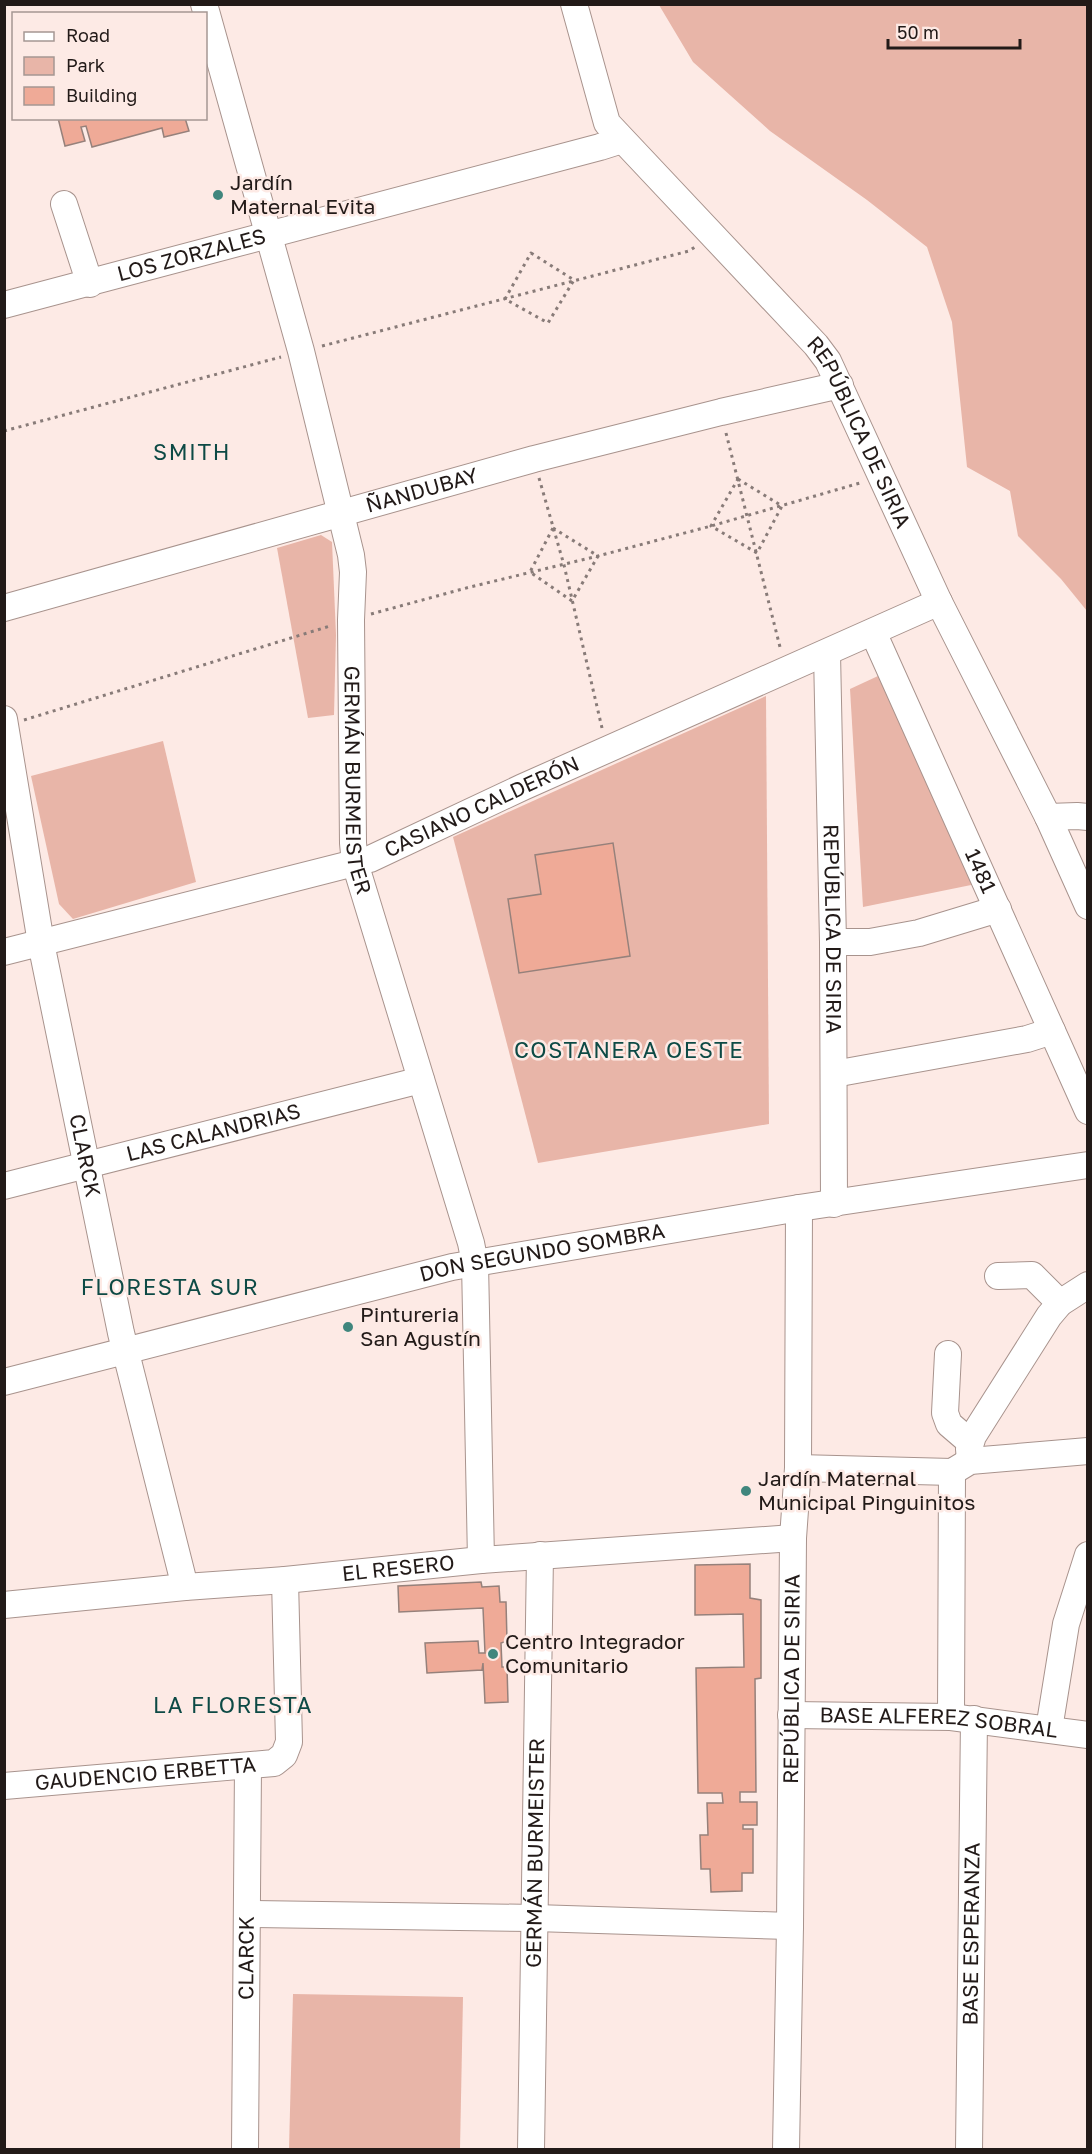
<svg xmlns="http://www.w3.org/2000/svg" width="1092" height="2154" viewBox="0 0 1092 2154" font-family="'Golos Text',sans-serif">
	<style>
		.green { fill: #e8b5a8 }
		.building { fill: #efaa97; stroke: #96817b; stroke-width: 1.5 }
		.lines { fill: none; stroke-linecap: round; stroke-linejoin: round }
		.minor-casing { stroke: #a8938d; stroke-width: 28 }
		.path { stroke: #887b78; stroke-width: 3; stroke-dasharray: 3 4.5; stroke-linecap: butt }
		.minor { stroke: #fff; stroke-width: 26 }
		.poi-dot { fill: #40867d; stroke: #fdeae5; stroke-width: 2 }
		.labels { text-anchor: middle; stroke-width: 5; stroke-linejoin: round; paint-order: stroke }
		.poi-label { font-size: 21px; fill: #221a18; stroke: #fdeae5; text-anchor: start }
		.street-label { font-size: 21px; fill: #221a18; stroke: #fdeae5 }
		.neighbourhood-label { font-size: 22px; letter-spacing: 1.5px; fill: #0d4a45; stroke: #fdeae5 }
	</style>
	<rect width="100%" height="100%" fill="#fdeae5"/>
	<g class="green">
		<path d="M659,5H1087V611L1061,579L1018,536L1010,491L967,467L952,322L927,247L867,200L770,131L693,62Z"/>
		<path d="M321,535L332,542L336,635L334,715L308,718L277,548Z"/>
		<path d="M878,676L976,884L863,907L850,689Z"/>
		<path d="M766,696L769,1124L538,1163L453,837Z"/>
		<path d="M163,741L196,882L73,919L59,904L31,776Z"/>
		<path d="M293,1994L463,1997L460,2149H289Z"/>
	</g>
	<g class="building">
		<path d="M58,118H185L189,131L164,137L162,128L92,147L86,126L81,127L85,141L65,146Z"/>
		<path d="M613,843L630,956L519,973L508,899L541,894L535,855Z"/>
		<path d="M750,1564V1598L761,1600V1678L755,1679L756,1792H740V1802H757V1825H743V1829H753V1873H742V1891L711,1892L710,1869H701L700,1835H708L707,1803H723L722,1793H698L696,1668L744,1667L743,1614L695,1615V1565Z"/>
		<path d="M481,1582L482,1587L499,1586L500,1602H506L507,1641L501,1643L502,1667H507L508,1702L485,1703L483,1663L482,1670L427,1673L425,1643L478,1641L479,1653H485L483,1608L399,1612L398,1586Z"/>
	</g>
	<g class="lines">
		<defs>
			<g id="minor">
				<path id="s1" d="M204,4L301,351L351,555L353,572L351,620L353,843L355,863L471,1243L475,1263L481,1560"/>
				<path id="s2" d="M574,4L607,123L816,345L828,361L939,602L1048,817L1088,906"/>
				<path d="M64,204L90,284"/>
				<path id="s3" d="M4,305L600,147L622,140"/>
				<path id="s4" d="M4,608L534,459L721,412L840,385"/>
				<path id="s5" d="M873,632L1088,1111"/>
				<path id="s6" d="M827,653L833,942L834,1204"/>
				<path id="s7" d="M4,719L41,943L121,1333L185,1587"/>
				<path d="M1048,817L1077,816L1088,817"/>
				<path d="M833,942H870L919,933L998,909"/>
				<path id="s8" d="M4,952L370,859L523,787L939,602"/>
				<path d="M834,1074L1027,1039L1052,1031"/>
				<path id="s9" d="M4,1186L421,1080"/>
				<path d="M998,1276L1032,1275L1060,1303"/>
				<path d="M948,1354L945,1413L949,1424L970,1442"/>
				<path id="s10" d="M4,1382L452,1267L799,1208L1088,1165"/>
				<path d="M970,1461L969,1449L973,1436L1049,1316L1060,1303L1088,1285"/>
				<path d="M798,1468L952,1472L970,1461L1088,1451"/>
				<path id="s11" d="M4,1605L185,1587L285,1580L481,1560L793,1538"/>
				<path id="s12" d="M791,1715L951,1717L1088,1735"/>
				<path d="M951,1717L952,1472"/>
				<path d="M1049,1729L1066,1624L1088,1555"/>
				<path id="s13" d="M4,1786L274,1763L284,1755L289,1742L285,1580"/>
				<path d="M248,1914L535,1918L790,1926"/>
				<path id="s14" d="M245,2150L248,1766"/>
				<path id="s15" d="M531,2150L540,1555"/>
				<path id="s16" d="M786,2150L790,1926L793,1538L798,1468L799,1208"/>
				<path id="s17" d="M969,2150L974,1719"/>
			</g>
		</defs>
		<use href="#minor" class="minor-casing"/>
		<g class="path">
			<path d="M531,253L574,280L548,323L505,299Z"/>
			<path d="M322,346L689,251L695,247"/>
			<path d="M4,431L281,357"/>
			<path d="M726,433L781,651"/>
			<path d="M539,478L564,565L602,728"/>
			<path d="M738,479L782,506L757,553L711,526Z"/>
			<path d="M553,528L598,556L572,601L530,572Z"/>
			<path d="M371,614L470,587L598,556L711,526L860,483"/>
			<path d="M24,720L330,626"/>
		</g>
		<use href="#minor" class="minor"/>
	</g>
	<g class="poi-dot">
		<circle cx="218" cy="195" r="6"/>
		<circle cx="348" cy="1327" r="6"/>
		<circle cx="746" cy="1491" r="6"/>
		<circle cx="493" cy="1654" r="6"/>
	</g>
	<g class="labels">
		<g class="poi-label">
			<text x="230" y="190">Jardín<tspan x="230" dy="24">Maternal Evita</tspan></text>
			<text x="360" y="1322">Pintureria<tspan x="360" dy="24">San Agustín</tspan></text>
			<text x="758" y="1486">Jardín Maternal<tspan x="758" dy="24">Municipal Pinguinitos</tspan></text>
			<text x="505" y="1649">Centro Integrador<tspan x="505" dy="24">Comunitario</tspan></text>
		</g>
		<g class="street-label">
			<text dy="7" stroke="none"><textPath href="#s3" startOffset="194">LOS ZORZALES</textPath></text>
			<text dy="7" stroke="none"><textPath href="#s2" startOffset="526">REPÚBLICA DE SIRIA</textPath></text>
			<text dy="7" stroke="none"><textPath href="#s4" startOffset="434">ÑANDUBAY</textPath></text>
			<text dy="7" stroke="none"><textPath href="#s1" startOffset="796">GERMÁN BURMEISTER</textPath></text>
			<text dy="7" stroke="none"><textPath href="#s8" startOffset="501">CASIANO CALDERÓN</textPath></text>
			<text dy="7" stroke="none"><textPath href="#s5" startOffset="262">1481</textPath></text>
			<text dy="7" stroke="none"><textPath href="#s6" startOffset="276">REPÚBLICA DE SIRIA</textPath></text>
			<text dy="7" stroke="none"><textPath href="#s9" startOffset="216">LAS CALANDRIAS</textPath></text>
			<text dy="7" stroke="none"><textPath href="#s7" startOffset="444">CLARCK</textPath></text>
			<text dy="7" stroke="none"><textPath href="#s10" startOffset="554">DON SEGUNDO SOMBRA</textPath></text>
			<text dy="7" stroke="none"><textPath href="#s11" startOffset="396">EL RESERO</textPath></text>
			<text dy="7" stroke="none"><textPath href="#s16" startOffset="471">REPÚBLICA DE SIRIA</textPath></text>
			<text dy="7" stroke="none"><textPath href="#s12" startOffset="148">BASE ALFEREZ SOBRAL</textPath></text>
			<text dy="7" stroke="none"><textPath href="#s13" startOffset="142">GAUDENCIO ERBETTA</textPath></text>
			<text dy="7" stroke="none"><textPath href="#s15" startOffset="297">GERMÁN BURMEISTER</textPath></text>
			<text dy="7" stroke="none"><textPath href="#s17" startOffset="216">BASE ESPERANZA</textPath></text>
			<text dy="7" stroke="none"><textPath href="#s14" startOffset="192">CLARCK</textPath></text>
		</g>
		<g class="neighbourhood-label">
			<text x="192" y="460">SMITH</text>
			<text x="629" y="1058">COSTANERA OESTE</text>
			<text x="170" y="1295">FLORESTA SUR</text>
			<text x="233" y="1713">LA FLORESTA</text>
		</g>
	</g>
	<rect width="1092" height="2154" fill="none" stroke="#221a18" stroke-width="12"/>
	<rect x="12" y="12" width="195" height="108" fill="#fdeae5" stroke="#a59793" stroke-width="1.5"/>
	<rect x="24" y="32" width="30" height="9" fill="#ffffff" stroke="#a59793" stroke-width="1.5"/>
	<text x="66" y="42" font-size="18" fill="#221a18">Road</text>
	<rect x="24" y="57" width="30" height="18" fill="#e8b5a8" stroke="#a59793" stroke-width="1.5"/>
	<text x="66" y="72" font-size="18" fill="#221a18">Park</text>
	<rect x="24" y="87" width="30" height="18" fill="#efaa97" stroke="#a59793" stroke-width="1.5"/>
	<text x="66" y="102" font-size="18" fill="#221a18">Building</text>
	<path d="M888 39v9h132v-9" fill="none" stroke="#221a18" stroke-width="3"/>
	<text x="897" y="39" font-size="18" fill="#221a18" stroke="#fdeae5" stroke-width="4.5" paint-order="stroke">50 m</text>
</svg>
